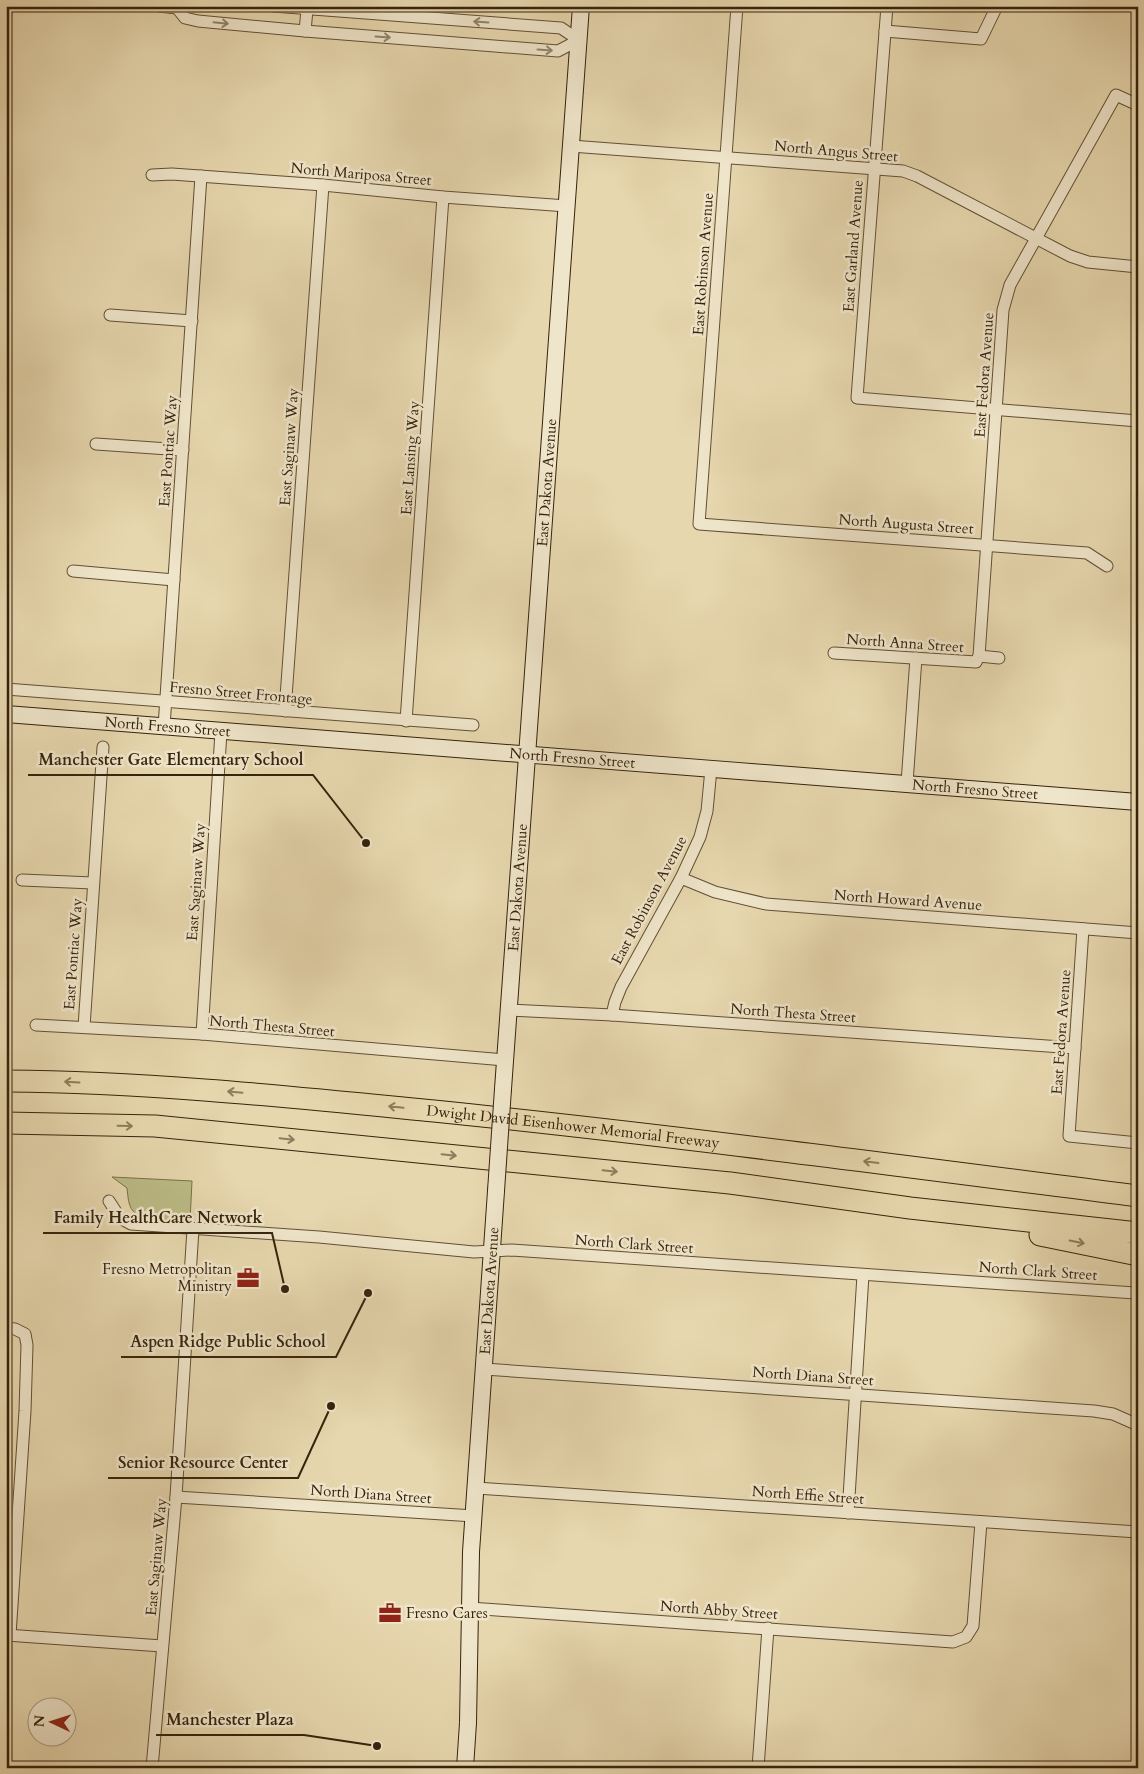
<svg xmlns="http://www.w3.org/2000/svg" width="1144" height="1774" viewBox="0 0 1144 1774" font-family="Cardo,serif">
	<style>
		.green { fill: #bcbc86; stroke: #797049 }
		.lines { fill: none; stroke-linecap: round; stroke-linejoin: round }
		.street-casing { stroke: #625034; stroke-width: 13 }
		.secondary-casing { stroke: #36230c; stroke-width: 18 }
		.highway-casing { stroke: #36230c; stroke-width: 23 }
		.street { stroke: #efe5ca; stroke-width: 11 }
		.secondary { stroke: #efe5ca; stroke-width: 16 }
		.highway { stroke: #e7d7ae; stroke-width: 21 }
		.secondary-bridge-casing { stroke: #36230c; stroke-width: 18; stroke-linecap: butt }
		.secondary-bridge { stroke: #efe5ca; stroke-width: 16 }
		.oneway { stroke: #92846b }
		.oneway2 { stroke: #8e7d5d }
		.labels { text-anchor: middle; stroke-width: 5; stroke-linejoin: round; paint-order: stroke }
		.street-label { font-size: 15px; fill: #36230c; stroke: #efe5ca }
		.poi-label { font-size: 15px; fill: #36230c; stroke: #efe5ca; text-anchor: end }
		.leader { fill: none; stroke: #36230c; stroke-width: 2 }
		.callout-dot { fill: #36230c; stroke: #efe5ca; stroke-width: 2 }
		.callout-label { font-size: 16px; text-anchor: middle; font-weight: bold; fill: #36230c; stroke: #efe5ca; stroke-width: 5; stroke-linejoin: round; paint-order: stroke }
	</style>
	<rect width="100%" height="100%" fill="#e7d7ae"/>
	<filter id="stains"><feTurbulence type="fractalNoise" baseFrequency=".004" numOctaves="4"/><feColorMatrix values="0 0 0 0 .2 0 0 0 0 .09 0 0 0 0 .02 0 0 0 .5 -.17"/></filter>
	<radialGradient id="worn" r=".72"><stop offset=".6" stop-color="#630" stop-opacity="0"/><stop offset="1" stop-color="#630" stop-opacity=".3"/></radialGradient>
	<path class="green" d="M112,1177L192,1181L190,1221C177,1220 142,1222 133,1211C128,1205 128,1196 127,1188Z"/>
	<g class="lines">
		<defs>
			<g id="street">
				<path d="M159,6L177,8L185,18L198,21L305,31L558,51L579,40L561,28L273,6"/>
				<path d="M305,6L307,10L305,31"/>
				<path d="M737,6L699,524L1087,553L1107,566"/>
				<path d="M887,6L857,398L1138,421"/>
				<path d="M6,13L7,6"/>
				<path d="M885,31L981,39L997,6"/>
				<path d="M571,146L903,171L917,176L1070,256L1088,262L1138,267"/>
				<path d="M152,175L172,174L323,185L443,197L567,206"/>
				<path d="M110,315L192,321"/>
				<path d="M96,444L183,450"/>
				<path d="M73,571L174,580"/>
				<path d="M834,653L976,662L979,656L999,658"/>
				<path d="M979,656L1003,310L1010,285L1116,95L1138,105"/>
				<path d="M6,689L473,725"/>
				<path d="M285,711L323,185"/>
				<path d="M406,721L443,197"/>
				<path d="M164,727L201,176"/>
				<path d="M907,783L916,658"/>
				<path d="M681,878L715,892L766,904L1138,933"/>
				<path d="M22,880L93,883"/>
				<path d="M1083,929L1069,1136L1138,1143"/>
				<path d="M509,1010L612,1015L1075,1048"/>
				<path d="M612,1015L615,1002L621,987L681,878L700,837L707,811L711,769"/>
				<path d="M36,1025L202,1034L505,1060"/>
				<path d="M84,1027L103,747"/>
				<path d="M202,1034L221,732"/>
				<path d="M109,1201L120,1218L131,1224L319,1237L474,1252L512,1250L1135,1293"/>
				<path d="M6,1328L15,1329L25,1334L27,1345L25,1411L10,1635"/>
				<path d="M484,1369L1094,1411L1113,1414L1138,1425"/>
				<path d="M476,1488L1138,1532"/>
				<path d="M176,1497L474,1516"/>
				<path d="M848,1513L863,1275"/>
				<path d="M469,1608L953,1642L966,1637L973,1626L981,1522"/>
				<path d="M6,1635L162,1646"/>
				<path d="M152,1768L176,1497L193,1229"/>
				<path d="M758,1768L768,1628"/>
			</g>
			<g id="secondary">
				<path id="s1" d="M6,714L1138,802"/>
				<path id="s2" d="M503,1089L581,6"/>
				<path id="s3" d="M465,1768L468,1723L471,1552L496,1191"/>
			</g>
			<g id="highway">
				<path id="s4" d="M6,1081C149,1082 291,1097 434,1111C669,1135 903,1166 1138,1196"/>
				<path d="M6,1123L155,1126L730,1183L910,1208L1138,1233"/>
				<path d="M1040,1235L1138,1255"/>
			</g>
		</defs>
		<use href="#street" class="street-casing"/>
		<use href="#secondary" class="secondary-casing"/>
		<use href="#highway" class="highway-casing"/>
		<use href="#street" class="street"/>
		<use href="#secondary" class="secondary"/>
		<use href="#highway" class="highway"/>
		<defs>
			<path id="secondary-bridge" d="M496,1191L503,1089"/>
		</defs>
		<use href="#secondary-bridge" class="secondary-bridge-casing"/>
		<use href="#secondary-bridge" class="secondary-bridge"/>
	</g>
	<defs><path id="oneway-shaft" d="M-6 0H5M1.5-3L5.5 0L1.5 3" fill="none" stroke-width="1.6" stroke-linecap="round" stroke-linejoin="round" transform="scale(1.25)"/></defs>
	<g class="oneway">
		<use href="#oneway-shaft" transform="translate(481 22) rotate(-176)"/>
		<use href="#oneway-shaft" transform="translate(221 23) rotate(6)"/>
		<use href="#oneway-shaft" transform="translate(383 37) rotate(4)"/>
		<use href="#oneway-shaft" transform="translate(545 50) rotate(4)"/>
	</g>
	<g class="oneway2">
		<use href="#oneway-shaft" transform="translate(72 1082) rotate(-177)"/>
		<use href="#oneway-shaft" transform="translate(235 1092) rotate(-175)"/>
		<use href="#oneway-shaft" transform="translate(396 1107) rotate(-174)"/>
		<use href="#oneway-shaft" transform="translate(125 1126) rotate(1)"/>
		<use href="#oneway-shaft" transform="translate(287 1139) rotate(6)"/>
		<use href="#oneway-shaft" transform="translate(449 1155) rotate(6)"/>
		<use href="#oneway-shaft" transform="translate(871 1162) rotate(-173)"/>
		<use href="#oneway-shaft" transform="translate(610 1171) rotate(6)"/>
		<use href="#oneway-shaft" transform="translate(1077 1242) rotate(12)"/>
	</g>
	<defs>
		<symbol id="office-bare" viewBox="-9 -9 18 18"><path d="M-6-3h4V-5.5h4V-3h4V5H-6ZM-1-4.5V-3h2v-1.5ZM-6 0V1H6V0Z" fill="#8f2418" stroke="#efe5ca" stroke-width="2.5" paint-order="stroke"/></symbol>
	</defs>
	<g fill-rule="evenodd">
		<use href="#office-bare" x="232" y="1262" width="32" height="32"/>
		<use href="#office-bare" x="374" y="1597" width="32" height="32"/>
	</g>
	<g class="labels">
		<g class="street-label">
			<text transform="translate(836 151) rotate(5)" y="5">North Angus Street</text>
			<text transform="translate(361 174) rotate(5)" y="5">North Mariposa Street</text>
			<text transform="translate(853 246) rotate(-86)" y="5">East Garland Avenue</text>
			<text transform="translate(703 264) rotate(-86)" y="5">East Robinson Avenue</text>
			<text transform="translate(984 375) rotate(-86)" y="5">East Fedora Avenue</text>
			<text transform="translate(289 447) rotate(-86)" y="5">East Saginaw Way</text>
			<text transform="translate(168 451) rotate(-86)" y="5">East Pontiac Way</text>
			<text transform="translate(410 458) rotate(-86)" y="5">East Lansing Way</text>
			<text dy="5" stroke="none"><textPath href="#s2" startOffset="608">East Dakota Avenue</textPath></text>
			<text transform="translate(906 524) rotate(4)" y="5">North Augusta Street</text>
			<text transform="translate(905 643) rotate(4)" y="5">North Anna Street</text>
			<text transform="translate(241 693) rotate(5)" y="5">Fresno Street Frontage</text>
			<text dy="5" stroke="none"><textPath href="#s1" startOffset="162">North Fresno Street</textPath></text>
			<text dy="5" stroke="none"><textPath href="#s1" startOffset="568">North Fresno Street</textPath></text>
			<text dy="5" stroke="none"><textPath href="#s1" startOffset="972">North Fresno Street</textPath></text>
			<text transform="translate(196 882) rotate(-86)" y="5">East Saginaw Way</text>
			<text dy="5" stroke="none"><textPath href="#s2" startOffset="202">East Dakota Avenue</textPath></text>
			<text transform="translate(649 900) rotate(-62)" y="5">East Robinson Avenue</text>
			<text transform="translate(908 900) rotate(4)" y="5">North Howard Avenue</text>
			<text transform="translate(73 954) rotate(-86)" y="5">East Pontiac Way</text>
			<text transform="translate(793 1013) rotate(4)" y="5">North Thesta Street</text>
			<text transform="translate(272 1026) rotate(5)" y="5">North Thesta Street</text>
			<text transform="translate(1061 1032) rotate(-86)" y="5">East Fedora Avenue</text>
			<text dy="5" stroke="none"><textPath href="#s4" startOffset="569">Dwight David Eisenhower Memorial Freeway</textPath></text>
			<text transform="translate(634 1244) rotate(4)" y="5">North Clark Street</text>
			<text transform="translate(1038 1271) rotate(4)" y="5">North Clark Street</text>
			<text dy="5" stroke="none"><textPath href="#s3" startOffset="478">East Dakota Avenue</textPath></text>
			<text transform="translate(813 1376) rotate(4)" y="5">North Diana Street</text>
			<text transform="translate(371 1494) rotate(4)" y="5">North Diana Street</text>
			<text transform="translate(808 1495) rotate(4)" y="5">North Effie Street</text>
			<text transform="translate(156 1557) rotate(-85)" y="5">East Saginaw Way</text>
			<text transform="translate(719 1610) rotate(4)" y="5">North Abby Street</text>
		</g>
		<g class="poi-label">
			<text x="232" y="1274">Fresno Metropolitan<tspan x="232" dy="17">Ministry</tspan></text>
			<text x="406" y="1618" text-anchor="start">Fresno Cares</text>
		</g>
	</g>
	<path class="leader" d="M366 843L313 775H28M285 1289L272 1233H43M368 1293L336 1357H121M331 1406L298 1478H108M377 1746L304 1735H156"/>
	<g class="callout-dot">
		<circle cx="366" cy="843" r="5"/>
		<circle cx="285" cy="1289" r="5"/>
		<circle cx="368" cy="1293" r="5"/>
		<circle cx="331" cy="1406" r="5"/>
		<circle cx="377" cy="1746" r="5"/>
	</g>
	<g class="callout-label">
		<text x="171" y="765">Manchester Gate Elementary School</text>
		<text x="158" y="1223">Family HealthCare Network</text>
		<text x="228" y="1347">Aspen Ridge Public School</text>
		<text x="203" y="1468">Senior Resource Center</text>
		<text x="230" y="1725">Manchester Plaza</text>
	</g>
	<rect width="1144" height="1774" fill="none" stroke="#e7d7ae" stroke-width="25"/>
	<rect x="8" y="8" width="1129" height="1759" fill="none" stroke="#36230c" stroke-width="2.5"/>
	<rect x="12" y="12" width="1119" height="1749" fill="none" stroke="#36230c"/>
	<g transform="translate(52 1722) rotate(274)"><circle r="24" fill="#efe5ca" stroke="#a5977e"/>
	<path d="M0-4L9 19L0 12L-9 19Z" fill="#8f2418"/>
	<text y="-8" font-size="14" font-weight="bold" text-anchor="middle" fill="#36230c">N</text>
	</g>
	<rect width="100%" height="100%" filter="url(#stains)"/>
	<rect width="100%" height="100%" fill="url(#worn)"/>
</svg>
